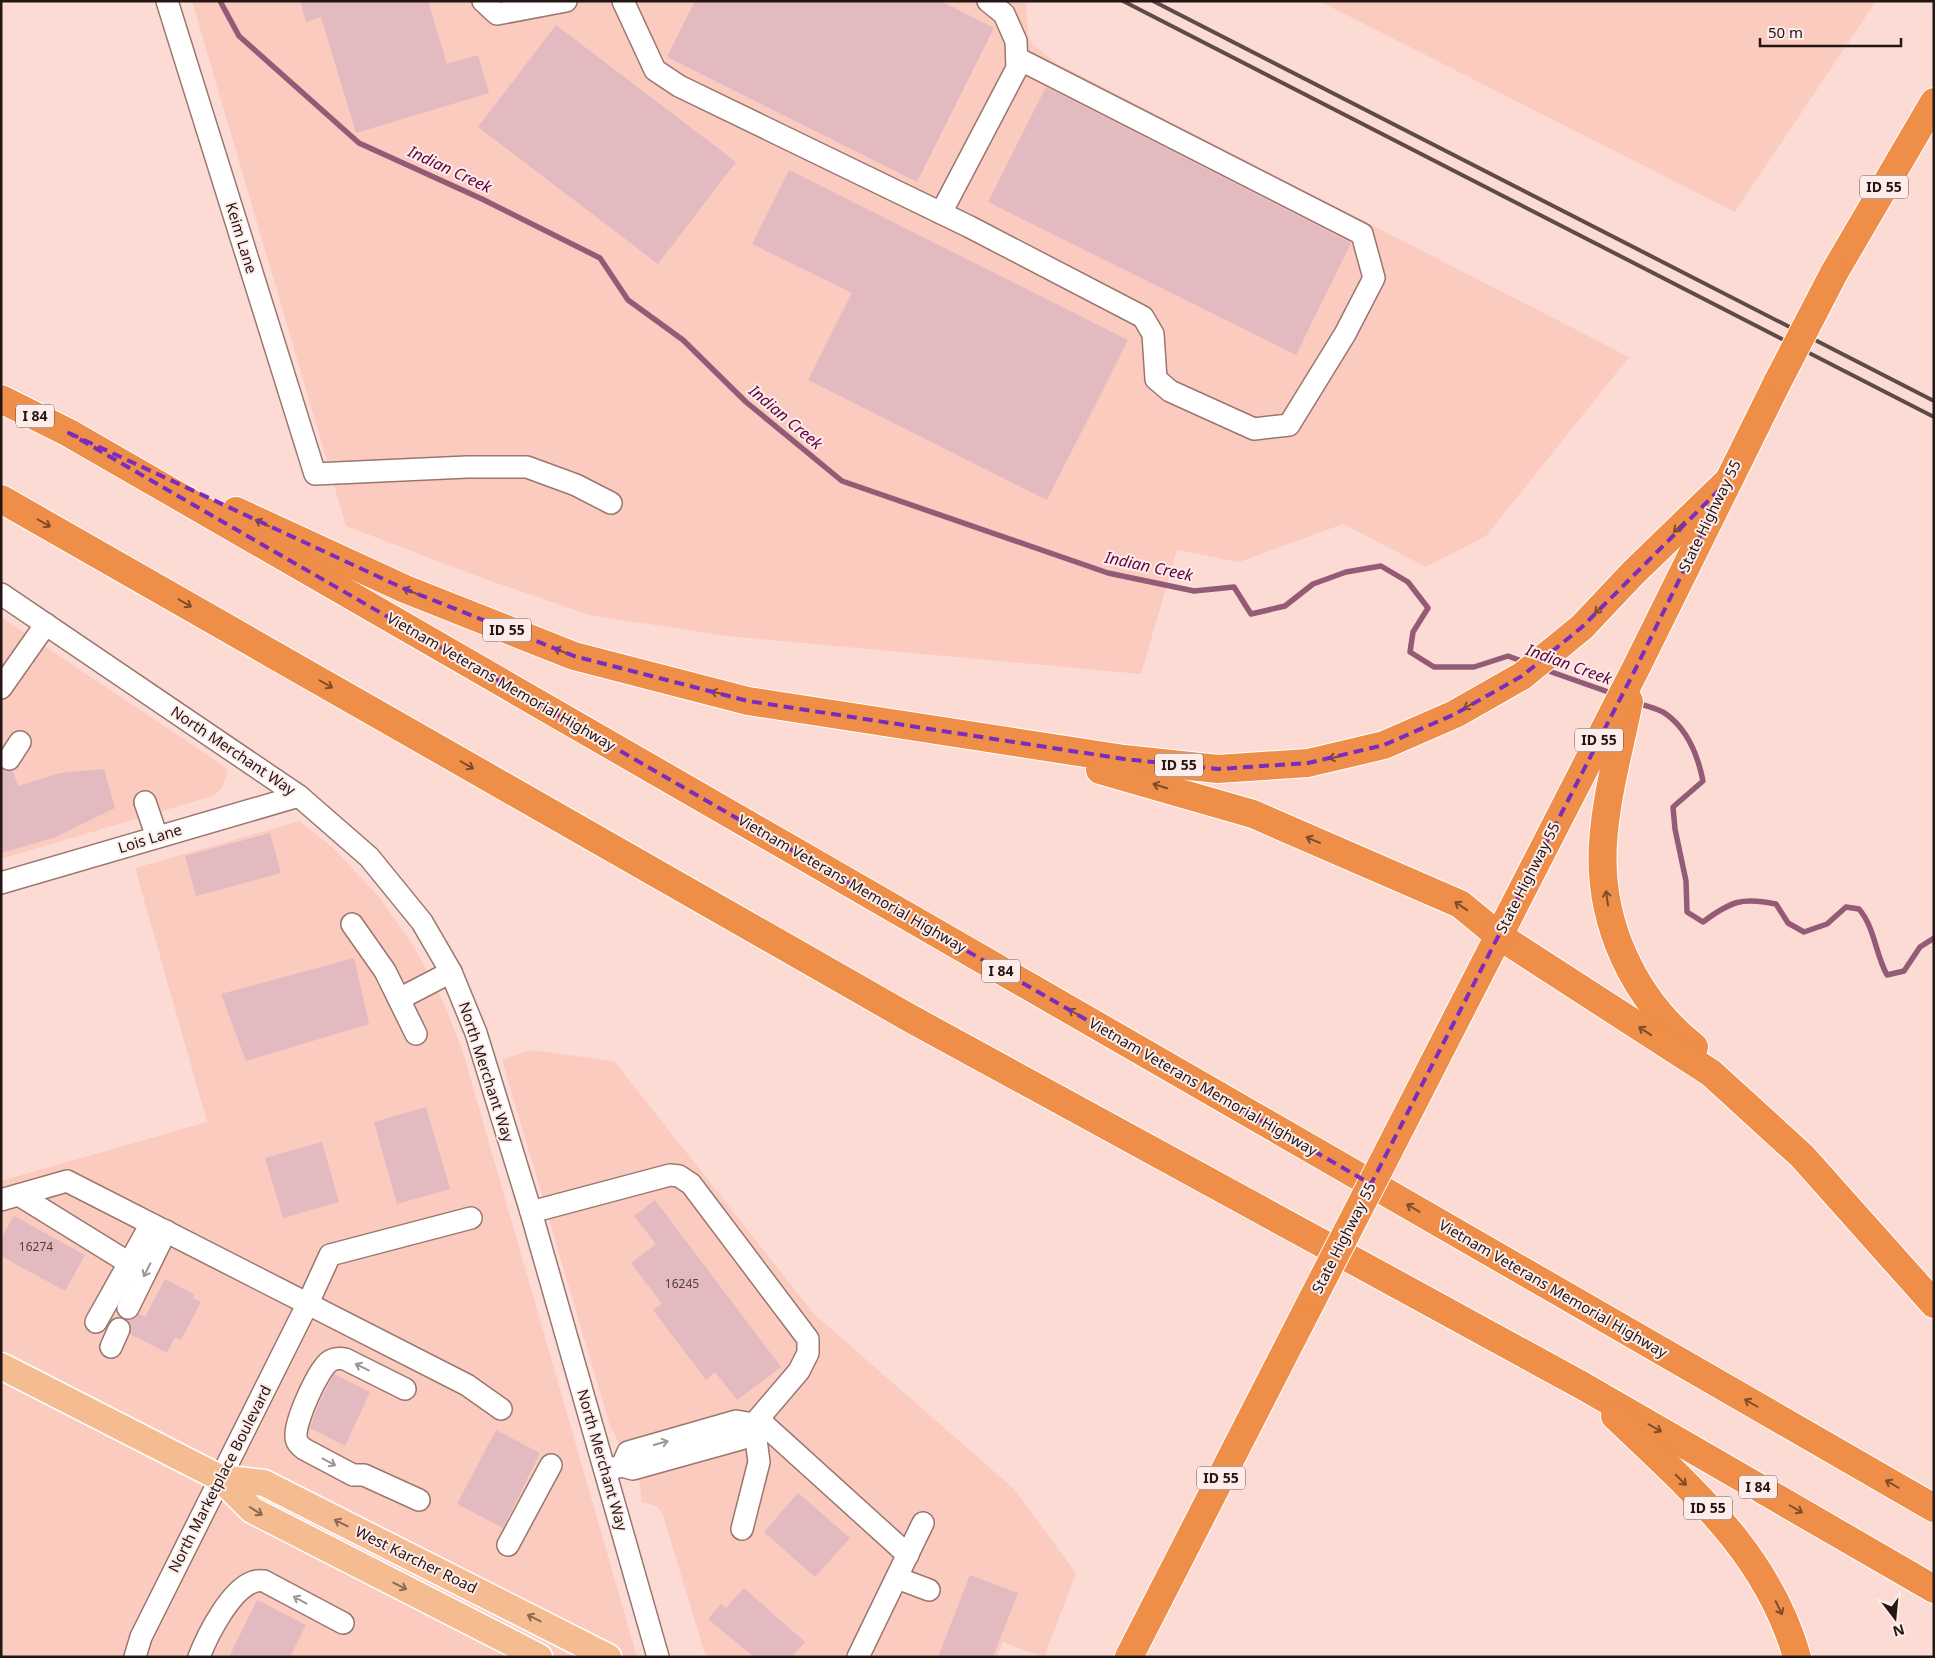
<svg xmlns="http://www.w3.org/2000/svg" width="1935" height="1658" viewBox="0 0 1935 1658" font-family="'Noto Sans',sans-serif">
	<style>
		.built { fill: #fbcbc0 }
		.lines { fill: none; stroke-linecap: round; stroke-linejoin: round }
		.stream { stroke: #935b75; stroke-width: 5.5 }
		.building { fill: #e3babf }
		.minor-casing { stroke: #9a766e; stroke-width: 24 }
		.major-casing { stroke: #fff; stroke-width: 29 }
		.highway-casing { stroke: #fff; stroke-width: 30 }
		.minor { stroke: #fff; stroke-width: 21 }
		.major { stroke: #f5bb91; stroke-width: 26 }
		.highway { stroke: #ee8e48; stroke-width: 28 }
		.rail { stroke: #5e4b47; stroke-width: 4 }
		.highway-bridge-casing { stroke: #fff; stroke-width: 30; stroke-linecap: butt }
		.highway-bridge { stroke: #ee8e48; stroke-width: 28 }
		.oneway { stroke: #7f4c2b }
		.oneway2 { stroke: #9c9695 }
		.oneway3 { stroke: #8c6852 }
		.marked { fill: none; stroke: #7b2cbf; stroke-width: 4; stroke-dasharray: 10 6; stroke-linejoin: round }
		.labels { text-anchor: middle; stroke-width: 4; stroke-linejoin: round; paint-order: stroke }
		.number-label { font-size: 12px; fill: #543f3e }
		.shield { fill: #fdece9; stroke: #655653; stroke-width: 1 }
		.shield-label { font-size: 14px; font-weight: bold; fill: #241613 }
		.street-label { font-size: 15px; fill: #241613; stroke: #fdece9 }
		.water-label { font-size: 16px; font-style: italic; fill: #5f023f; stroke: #fdece9 }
	</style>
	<rect width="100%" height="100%" fill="#fcdbd4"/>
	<g class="built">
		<path d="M192,1H1026L1028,34L1032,44L1058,64L1629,357L1486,536L1426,567L1343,524L1239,562L1177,550L1141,674L727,636L590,615L482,578L346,526Z"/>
		<path d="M1319,1H1876L1735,212Z"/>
		<path d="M1,617L218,762L228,770L222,788L213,796L1,859Z"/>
		<path d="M300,821L332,847L380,898L414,947L442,999L462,1049L637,1657H1V1181L207,1122L135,868Z"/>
		<path d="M530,1050L614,1061L814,1314L1014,1489L1076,1573L1044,1657L1003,1642L997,1657H711L705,1654L663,1515L657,1506L642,1502L639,1480L610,1426L502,1060Z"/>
	</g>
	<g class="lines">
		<g class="stream">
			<path d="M220,1L239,36L359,143L482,199L600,258L628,300L683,340L746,402L842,481L1108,573L1194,591L1234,587L1251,614L1285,606L1313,584L1346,572L1381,566L1408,582L1428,608L1413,632L1410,652L1434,667H1474L1508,656L1527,663"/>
			<path d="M1543,669L1614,694"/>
			<path d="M1637,703C1645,706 1658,708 1666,714C1687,729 1698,756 1703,781L1673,807L1675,829L1686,881L1687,912L1703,922C1731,901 1742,897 1776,904L1788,923L1804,932L1827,924L1846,907L1859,909C1875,928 1875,953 1887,975L1904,971L1920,947L1934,938"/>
		</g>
	</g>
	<g class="building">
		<path d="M300,1H428L447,64L478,55L489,93L356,133L321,17L306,22Z"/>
		<path d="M695,1H941L994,28L917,182L667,57Z"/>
		<path d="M556,25L736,162L658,264L478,127Z"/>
		<path d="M1046,87L1351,243L1296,355L988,202Z"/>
		<path d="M789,170L1128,340L1047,500L808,380L852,293L752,244Z"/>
		<path d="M1,769L13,771L18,786L60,773L104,769L115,808L56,837L1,853Z"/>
		<path d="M270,833L281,873L196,896L185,856Z"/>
		<path d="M354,958L369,1024L246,1061L221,994Z"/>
		<path d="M426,1107L450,1189L397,1204L374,1122Z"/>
		<path d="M322,1142L339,1202L283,1218L265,1158Z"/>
		<path d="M655,1200L781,1367L737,1400L715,1372L706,1380L653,1310L662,1304L631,1263L656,1244L634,1216Z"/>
		<path d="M14,1216L85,1255L65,1291L1,1256V1238Z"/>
		<path d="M165,1279L194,1294L193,1298L201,1302L181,1340L175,1337L167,1353L130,1334L131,1327L128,1320L134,1319L139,1314L145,1317Z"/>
		<path d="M334,1374L370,1392L345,1446L310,1428L320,1401Z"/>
		<path d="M496,1430L540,1453L503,1528L457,1504Z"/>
		<path d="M798,1493L850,1538L815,1577L764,1532Z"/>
		<path d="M970,1575L1018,1593L993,1657H938Z"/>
		<path d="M744,1588L805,1642L792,1657H754L708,1619L721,1604L726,1608Z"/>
		<path d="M257,1600L306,1625L290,1657H229Z"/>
	</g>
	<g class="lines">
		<defs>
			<g id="minor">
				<path d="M167,1L315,474L467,467H527L576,485L611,503"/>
				<path d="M483,1L497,14L566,1"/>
				<path d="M623,1L655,70L679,86L970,227L1143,317L1153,334L1156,379L1170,391L1254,429L1289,425L1345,334L1374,278L1362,234L1017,58"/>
				<path d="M941,213L1017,68L1016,41L1004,14L988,1"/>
				<path d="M1,594L299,796L369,857L422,922L451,972L476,1033L531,1212L658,1657"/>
				<path d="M1,688L46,624"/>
				<path d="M9,759L20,742"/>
				<path d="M145,802L157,837"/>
				<path d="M1,883L299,796"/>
				<path d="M352,924L385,971L416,1034"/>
				<path d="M399,999L451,972"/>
				<path d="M19,1195L129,1263"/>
				<path d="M1,1200L67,1181L467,1385L501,1409"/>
				<path d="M531,1212L670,1175L679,1176L691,1184L808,1339V1353L799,1371L741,1439L633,1469L622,1466L605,1470"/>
				<path d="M128,1308L166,1231"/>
				<path d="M96,1322L151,1224"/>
				<path d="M111,1347L119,1329"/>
				<path d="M405,1389L345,1359C340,1358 335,1358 330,1361C318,1369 295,1421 296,1436C296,1442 299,1445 304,1449L353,1475H364L419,1500"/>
				<path d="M759,1420L908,1555"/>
				<path d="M622,1466L628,1452L736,1421L754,1424"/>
				<path d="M742,1529L759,1462L754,1424"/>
				<path d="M508,1545L551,1465"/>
				<path d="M897,1578L929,1590"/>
				<path d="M135,1657L141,1637L308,1303L330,1255L471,1218"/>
				<path d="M199,1657C207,1636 230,1590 253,1582C256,1580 261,1581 264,1581L343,1623"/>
				<path d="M858,1657L923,1523"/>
			</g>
			<g id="major">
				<path d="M1,1366L220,1478L252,1510L539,1657"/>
				<path d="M220,1478L264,1483L608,1657"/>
			</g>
			<g id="highway">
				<path d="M1834,273L1934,102"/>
				<path d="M1,399L69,433L1934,1508"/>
				<path d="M1,499L906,1016L1583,1386L1934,1589"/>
				<path d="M236,511L405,589L574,656L748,701L1124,759L1218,769L1308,763L1384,745L1455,714L1522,676L1582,627L1633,573L1727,482"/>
				<path d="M1629,701C1620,747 1606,795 1603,843C1598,922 1633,998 1694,1047"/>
				<path d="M1100,770L1253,814L1460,904L1499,936L1711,1073L1802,1156L1934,1304"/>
				<path d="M1388,1152L1636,668L1778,381"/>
				<path d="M1615,1416C1691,1489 1767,1552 1797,1657"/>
				<path d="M1129,1657L1313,1298"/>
			</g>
		</defs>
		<use href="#minor" class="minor-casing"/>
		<use href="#major" class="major-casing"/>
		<use href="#highway" class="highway-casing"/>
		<use href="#minor" class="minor"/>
		<use href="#major" class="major"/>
		<use href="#highway" class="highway"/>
		<g class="rail">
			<path d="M1123,1L1934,417"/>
			<path d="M1153,1L1934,401"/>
		</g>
		<defs>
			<g id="highway-bridge">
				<path d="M1778,381L1834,273"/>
				<path d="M1313,1298L1388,1152"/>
			</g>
		</defs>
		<use href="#highway-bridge" class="highway-bridge-casing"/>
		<use href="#highway-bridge" class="highway-bridge"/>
	</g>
	<defs><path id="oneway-shaft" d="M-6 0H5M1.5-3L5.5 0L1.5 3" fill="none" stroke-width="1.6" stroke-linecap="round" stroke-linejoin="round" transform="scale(1.25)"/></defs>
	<g class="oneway">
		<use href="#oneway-shaft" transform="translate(44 523) rotate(30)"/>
		<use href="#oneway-shaft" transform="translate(262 523) rotate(-155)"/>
		<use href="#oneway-shaft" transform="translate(1679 527) rotate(136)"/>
		<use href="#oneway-shaft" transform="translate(410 591) rotate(-158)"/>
		<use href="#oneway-shaft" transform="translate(185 603) rotate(30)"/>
		<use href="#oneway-shaft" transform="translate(1600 608) rotate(133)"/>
		<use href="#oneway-shaft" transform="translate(561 651) rotate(-158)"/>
		<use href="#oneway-shaft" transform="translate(326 684) rotate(30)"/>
		<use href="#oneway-shaft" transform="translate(718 693) rotate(-166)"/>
		<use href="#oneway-shaft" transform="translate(1470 705) rotate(151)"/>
		<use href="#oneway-shaft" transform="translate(1336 757) rotate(167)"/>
		<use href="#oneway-shaft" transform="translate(467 765) rotate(30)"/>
		<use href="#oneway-shaft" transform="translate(1160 786) rotate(-163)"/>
		<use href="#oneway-shaft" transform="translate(1313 840) rotate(-157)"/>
		<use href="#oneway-shaft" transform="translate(1607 898) rotate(-98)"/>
		<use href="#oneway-shaft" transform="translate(1461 906) rotate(-146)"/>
		<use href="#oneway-shaft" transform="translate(1075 1013) rotate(-150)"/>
		<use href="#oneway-shaft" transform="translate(1645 1031) rotate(-147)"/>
		<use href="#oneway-shaft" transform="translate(1413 1208) rotate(-150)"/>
		<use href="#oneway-shaft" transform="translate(1751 1403) rotate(-150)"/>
		<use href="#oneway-shaft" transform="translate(1655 1428) rotate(30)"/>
		<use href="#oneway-shaft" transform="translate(1681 1480) rotate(45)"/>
		<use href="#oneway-shaft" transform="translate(1892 1484) rotate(-150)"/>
		<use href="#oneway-shaft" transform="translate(1796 1509) rotate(30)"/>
		<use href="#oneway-shaft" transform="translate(1779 1608) rotate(64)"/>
	</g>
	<g class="oneway2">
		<use href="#oneway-shaft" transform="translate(147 1270) rotate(117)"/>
		<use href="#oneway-shaft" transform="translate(362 1367) rotate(-154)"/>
		<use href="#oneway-shaft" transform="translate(661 1443) rotate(-16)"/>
		<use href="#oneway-shaft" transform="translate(329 1462) rotate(28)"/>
		<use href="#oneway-shaft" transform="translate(300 1600) rotate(-152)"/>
	</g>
	<g class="oneway3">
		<use href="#oneway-shaft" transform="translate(256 1511) rotate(32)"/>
		<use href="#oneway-shaft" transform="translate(341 1523) rotate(-153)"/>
		<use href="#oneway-shaft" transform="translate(400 1586) rotate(27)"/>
		<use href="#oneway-shaft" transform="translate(534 1618) rotate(-153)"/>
	</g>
	<path class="marked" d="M69,433L405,589L574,656L748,701L1124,759L1218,769L1308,763L1384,745L1455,714L1522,676L1582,627L1727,482L1636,668L1371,1184Z"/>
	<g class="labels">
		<g class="number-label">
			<text x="36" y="1251">16274</text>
			<text x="682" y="1288">16245</text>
		</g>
		<g class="shield">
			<rect x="1860" y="175.5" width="48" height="23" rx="4"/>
			<rect x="16" y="404.5" width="38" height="23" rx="4"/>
			<rect x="483" y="618.5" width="48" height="23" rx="4"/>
			<rect x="1575" y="728.5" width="48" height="23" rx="4"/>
			<rect x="1155" y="753.5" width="48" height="23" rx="4"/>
			<rect x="982" y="959.5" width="38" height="23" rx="4"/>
			<rect x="1197" y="1466.5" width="48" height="23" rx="4"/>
			<rect x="1739" y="1475.5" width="38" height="23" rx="4"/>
			<rect x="1684" y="1496.5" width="48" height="23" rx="4"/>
		</g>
		<g class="shield-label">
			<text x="1884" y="192">ID 55</text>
			<text x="35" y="421">I 84</text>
			<text x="507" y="635">ID 55</text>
			<text x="1599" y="745">ID 55</text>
			<text x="1179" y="770">ID 55</text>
			<text x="1001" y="976">I 84</text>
			<text x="1221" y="1483">ID 55</text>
			<text x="1758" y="1492">I 84</text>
			<text x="1708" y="1513">ID 55</text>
		</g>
		<g class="street-label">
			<text transform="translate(241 238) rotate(73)" y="5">Keim Lane</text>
			<text transform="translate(1710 516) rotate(-64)" y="5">State Highway 55</text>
			<text transform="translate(501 682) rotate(30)" y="5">Vietnam Veterans Memorial Highway</text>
			<text transform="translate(233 751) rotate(34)" y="5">North Merchant Way</text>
			<text transform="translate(150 839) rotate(-17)" y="5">Lois Lane</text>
			<text transform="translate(1528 878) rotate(-63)" y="5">State Highway 55</text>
			<text transform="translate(852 884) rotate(30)" y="5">Vietnam Veterans Memorial Highway</text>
			<text transform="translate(486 1072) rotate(72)" y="5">North Merchant Way</text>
			<text transform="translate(1203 1087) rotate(30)" y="5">Vietnam Veterans Memorial Highway</text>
			<text transform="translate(1344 1238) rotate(-63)" y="5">State Highway 55</text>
			<text transform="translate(1553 1289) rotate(30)" y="5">Vietnam Veterans Memorial Highway</text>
			<text transform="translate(602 1460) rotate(74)" y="5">North Merchant Way</text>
			<text transform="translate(220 1479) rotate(-63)" y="5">North Marketplace Boulevard</text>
			<text transform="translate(416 1560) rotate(26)" y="5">West Karcher Road</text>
		</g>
		<g class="water-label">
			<text transform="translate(450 169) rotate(25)" y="6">Indian Creek</text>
			<text transform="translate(786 417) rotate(40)" y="6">Indian Creek</text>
			<text transform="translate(1149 566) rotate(12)" y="6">Indian Creek</text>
			<text transform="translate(1569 664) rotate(20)" y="6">Indian Creek</text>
		</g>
	</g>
	<rect width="1935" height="1658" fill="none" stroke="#241613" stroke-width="5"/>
	<g transform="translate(1895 1618) rotate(164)" stroke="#fdece9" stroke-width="4" paint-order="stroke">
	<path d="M0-4L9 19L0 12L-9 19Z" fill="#241613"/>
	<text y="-8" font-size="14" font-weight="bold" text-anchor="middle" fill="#241613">N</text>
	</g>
	<path d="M1760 38v8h141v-8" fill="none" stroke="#241613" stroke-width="2.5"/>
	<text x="1768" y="38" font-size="15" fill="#241613" stroke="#fdece9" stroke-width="4" paint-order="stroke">50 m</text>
</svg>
